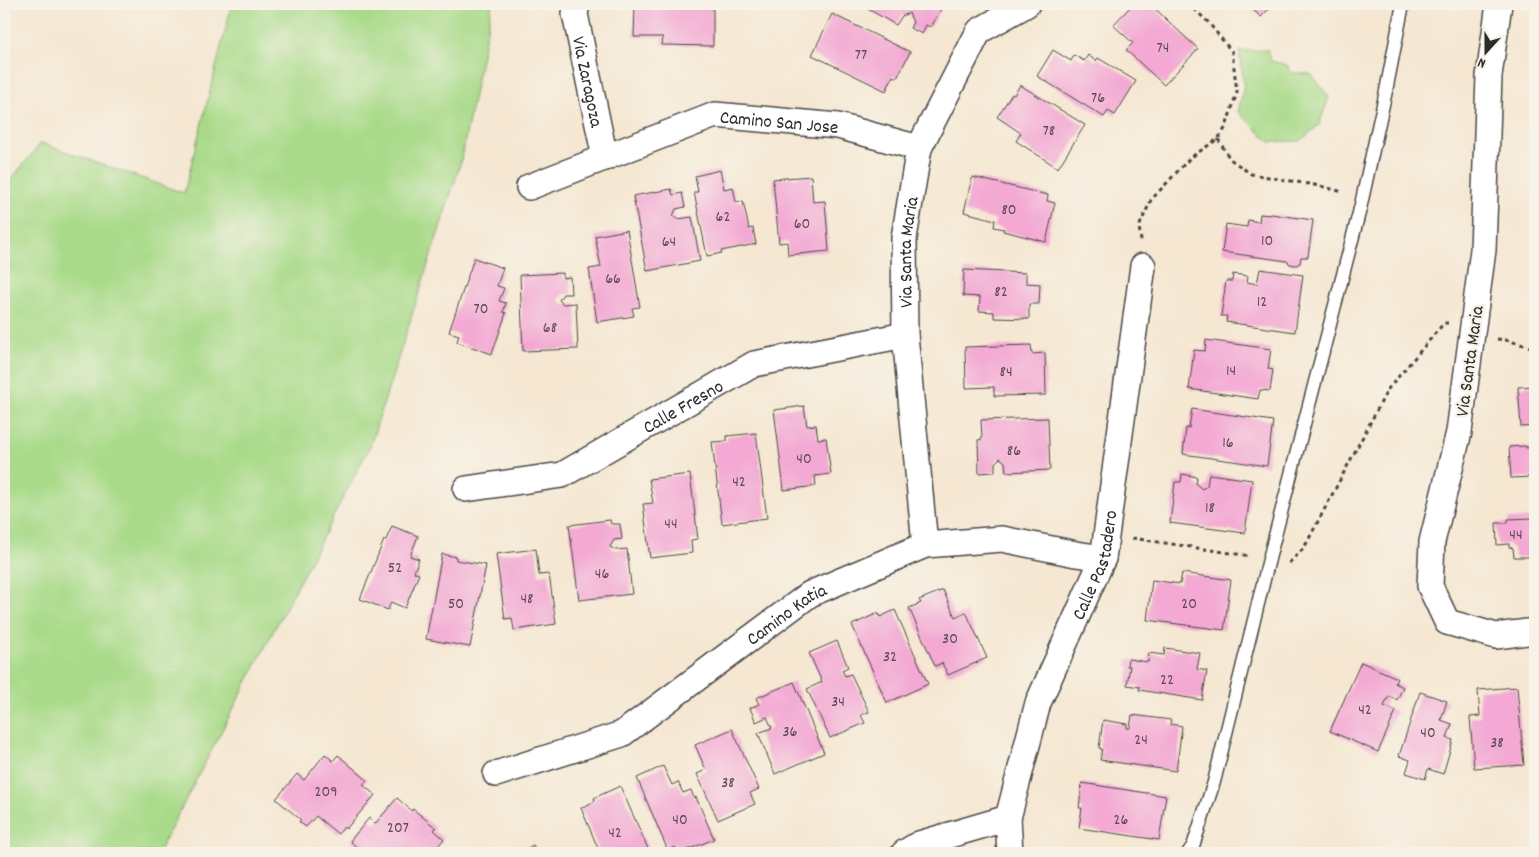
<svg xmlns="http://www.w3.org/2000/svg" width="1539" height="857" viewBox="0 0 1539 857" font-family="Dekko,sans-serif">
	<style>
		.green { fill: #a9da89; stroke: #6a825a }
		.building { fill: #f3a9d3 }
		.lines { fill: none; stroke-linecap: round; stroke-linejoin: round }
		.service-casing { stroke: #494744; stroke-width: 15 }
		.minor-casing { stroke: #494744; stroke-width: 28 }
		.path { stroke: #494744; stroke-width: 3; stroke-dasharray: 4 4; stroke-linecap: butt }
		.service { stroke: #fff; stroke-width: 12 }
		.minor { stroke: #fff; stroke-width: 25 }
		.labels { text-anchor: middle; stroke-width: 5; stroke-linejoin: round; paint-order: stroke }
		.number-label { font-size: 16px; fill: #5d4a55 }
		.street-label { font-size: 19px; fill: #2b2b2b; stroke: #f7f3e8 }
	</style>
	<rect width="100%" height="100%" fill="#f7f3e8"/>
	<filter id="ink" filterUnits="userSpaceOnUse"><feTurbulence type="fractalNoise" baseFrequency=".02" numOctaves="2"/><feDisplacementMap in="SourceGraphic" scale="10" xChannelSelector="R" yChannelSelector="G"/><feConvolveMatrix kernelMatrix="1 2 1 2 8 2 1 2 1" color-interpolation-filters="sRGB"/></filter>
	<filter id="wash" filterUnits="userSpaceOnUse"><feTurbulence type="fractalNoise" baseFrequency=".0096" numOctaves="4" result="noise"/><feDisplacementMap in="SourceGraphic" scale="20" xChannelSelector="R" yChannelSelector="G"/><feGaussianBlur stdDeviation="1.12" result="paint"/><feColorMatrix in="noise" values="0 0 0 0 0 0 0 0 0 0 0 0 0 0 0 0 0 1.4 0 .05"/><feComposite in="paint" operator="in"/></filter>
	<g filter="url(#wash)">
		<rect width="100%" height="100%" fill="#f5e7d2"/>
		<g class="green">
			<path d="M232,4H492L460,165L370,446L158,853H4V188L41,143L184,193Z"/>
			<path d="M1268,50L1271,61L1287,65L1292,73L1311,74L1329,97L1319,125L1300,141L1270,142L1238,112L1244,85L1239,51Z"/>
		</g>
		<g id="blocks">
			<g class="building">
				<path d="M635,4H713V46L662,45L663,37H634Z"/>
				<path d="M859,4H944L931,27L926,25L922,34L910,28L913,22L909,13L902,16L896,25Z"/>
				<path d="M1133,4H1150L1198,49L1164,85L1126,50L1133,43L1113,25Z"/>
				<path d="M1247,4H1274L1261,17Z"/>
				<path d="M832,14L910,52L897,78L893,76L886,91L812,55Z"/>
				<path d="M1053,50L1071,61L1074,55L1084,61L1088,55L1096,61L1098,58L1136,81L1115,115L1108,111L1104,117L1037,76Z"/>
				<path d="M1020,85L1085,125L1058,168L1016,141L1021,133L997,117L1012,94L1014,95Z"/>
				<path d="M720,170L724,189L733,187L736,202L743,201L749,229L753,228L756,244L721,251L722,253L707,256L694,192H698L695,176Z"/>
				<path d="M811,176L813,202L825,201L829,251L788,255L787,242L779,243L773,179Z"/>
				<path d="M972,177L1048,195L1047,201L1055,203L1046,242L1003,231L1004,229L994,227L995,220L964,212Z"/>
				<path d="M671,189L673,195L682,193L685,207L676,209L673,216L678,219L692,217L700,261L647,271L633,196Z"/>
				<path d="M1260,214L1270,215L1271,214L1313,220L1308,257H1301L1300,263L1296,265L1290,264L1287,261L1222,252L1226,224L1247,227L1248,220L1259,222Z"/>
				<path d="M627,230L640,307L632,308L634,316L597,322L589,269L601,267L595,236Z"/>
				<path d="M474,258L503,268L497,286L504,288L499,301L506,303L503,312L506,313L492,354L457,342L459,335L449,332Z"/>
				<path d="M1260,269L1303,275L1295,332L1226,322L1227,316H1221L1226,281H1232L1233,274L1248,276L1247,282L1257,284Z"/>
				<path d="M964,270L1026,273V283L1040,284L1039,304H1029V319L994,318V312L979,311L980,297L963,296Z"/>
				<path d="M563,273V278L570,277L571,294H563L559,300L563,304L576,303L578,349L523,351L520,275Z"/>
				<path d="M1206,340L1271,349L1268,369L1273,370L1270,391L1260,390L1258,399L1189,389L1194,350L1205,351Z"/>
				<path d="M1031,345L1032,354L1045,353L1046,395L994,396V387L966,388L965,347Z"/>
				<path d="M1535,386V426L1521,427L1518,387Z"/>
				<path d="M804,406L807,426L816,425L818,439L826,438L831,474L815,476L816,486L784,490L774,410Z"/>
				<path d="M1192,409L1273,421L1267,466L1183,454L1186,428H1189Z"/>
				<path d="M1048,418L1050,470L1006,472L1005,462L1000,458L995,463V472L979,473L978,440L982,439L981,420Z"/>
				<path d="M756,433L767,518L722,524L712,442L727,441V436Z"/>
				<path d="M1526,446V448L1535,447V482H1532V477L1511,478L1509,447Z"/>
				<path d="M690,474L698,539L691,540L692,553L650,558L643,504L653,503L649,479Z"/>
				<path d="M1182,474L1197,477L1196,484L1202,489L1207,486L1209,474L1252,480L1245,533L1170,523L1175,482H1181Z"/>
				<path d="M1535,518V563L1530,564V557H1514L1513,548L1509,547V544L1497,545L1496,523H1508V519Z"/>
				<path d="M610,520L611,524H620L622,539L614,540L610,547L615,550L627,549L632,594L579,600L569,525Z"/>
				<path d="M392,526L418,536L410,556L419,559L414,572L419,574L405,608L391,602L388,610L360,599L384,540H386Z"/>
				<path d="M536,549L539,575L549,574L556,624L514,630L512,618L505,619L496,554Z"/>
				<path d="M442,554L456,557V560L486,565L470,647L426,639Z"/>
				<path d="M1182,573L1231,580L1224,630L1147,620L1152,580L1180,584Z"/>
				<path d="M943,590L955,617L966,612L987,658L948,675L942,663L935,666L909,608L921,603L919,600Z"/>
				<path d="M895,610L928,684L887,703L852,625L878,613L880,617Z"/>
				<path d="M837,641L848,667L842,670L845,676L851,674L869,712L861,715L865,723L830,738L807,689L822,682L809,653Z"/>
				<path d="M1165,648L1200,653L1197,669L1207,671L1202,700L1139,690L1140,687L1127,685L1130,666H1127L1128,659L1148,662L1149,653L1164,655Z"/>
				<path d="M1361,662L1397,678L1395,683L1403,687L1397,700L1389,696L1384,706L1396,711L1378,752L1330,731Z"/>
				<path d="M794,682L824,753L775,774L758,733L772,728L767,717L756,722L750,708L759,704L756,698Z"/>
				<path d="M1517,687L1524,765L1474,768L1470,717L1480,716L1478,690Z"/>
				<path d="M1420,692L1447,701L1441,720L1452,724L1447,738L1453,740L1443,774L1428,769L1425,779L1406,773L1410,760L1399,756Z"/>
				<path d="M1132,715L1171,720L1170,724L1182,726L1176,771L1100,760L1102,749L1099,748L1103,720L1127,724V728H1130Z"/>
				<path d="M732,729L759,789L750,793L755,804L718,820L697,774L706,770L695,745Z"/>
				<path d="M325,754L333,761L338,755L367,780L363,785L375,795L346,829L344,827L338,834L316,816L306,827L299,822L301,820L276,799L297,774L304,780Z"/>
				<path d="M663,766L672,785L678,782L683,793L691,790L694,798L696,797L714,839L680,853H678L675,847L668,851L637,778Z"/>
				<path d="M1082,783L1166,796L1159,840L1079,828L1082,808H1079Z"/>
				<path d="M620,786L650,853H600L581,808L595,801L594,798Z"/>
				<path d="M397,798L412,811L413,809L436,828L434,830L444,839L432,853H360L356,850L358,848L350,841L369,818L375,824Z"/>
				<path d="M533,845L538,853H519Z"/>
			</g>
		</g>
	</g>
	<g filter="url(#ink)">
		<use href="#blocks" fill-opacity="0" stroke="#494744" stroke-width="1"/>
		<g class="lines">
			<defs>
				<path id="service" d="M1188,853L1193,846L1214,782L1270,555L1360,209L1386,91L1403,4"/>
				<g id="minor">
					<path id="s1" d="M577,4L575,14L605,158"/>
					<path d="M1499,4L1489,76L1483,250L1459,432L1432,542L1430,586L1447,622L1496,636L1535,631"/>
					<path id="s2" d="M529,187L715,115L838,126L919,148"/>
					<path id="s3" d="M466,489L562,475L754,364L905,335"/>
					<path id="s4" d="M925,545L905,335L904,238L919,148L979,31L1027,4"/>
					<path id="s5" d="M496,774L622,734L810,594L925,545L1002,539L1076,554L1103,558"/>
					<path d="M904,853L919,844L1008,818"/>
					<path id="s6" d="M1010,853L1008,818L1038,703L1103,558L1143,266"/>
				</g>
			</defs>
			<use href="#service" class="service-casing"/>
			<use href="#minor" class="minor-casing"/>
			<g class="path">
				<path d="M1218,139L1230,159L1251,174L1320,186L1343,192"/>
				<path d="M1141,241L1139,227L1151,200L1190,158L1218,139L1226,127L1237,92L1232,52L1208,22L1189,4"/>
				<path d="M1497,339L1506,340L1535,348"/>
				<path d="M1132,538L1250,556"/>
				<path d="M1289,563L1304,548L1388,389L1444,323H1448"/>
			</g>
			<use href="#service" class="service"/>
			<use href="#minor" class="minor"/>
		</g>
	</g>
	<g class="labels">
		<g class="number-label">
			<text x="1163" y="52">74</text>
			<text x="861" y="59">77</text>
			<text x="1098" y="102">76</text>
			<text x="1049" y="135">78</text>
			<text x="1009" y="214">80</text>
			<text x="723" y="221">62</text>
			<text x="802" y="228">60</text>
			<text x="1267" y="245">10</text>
			<text x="669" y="246">64</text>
			<text x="613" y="283">66</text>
			<text x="1001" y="296">82</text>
			<text x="1262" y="306">12</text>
			<text x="481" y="313">70</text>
			<text x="550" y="332">68</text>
			<text x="1231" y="375">14</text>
			<text x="1006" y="376">84</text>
			<text x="1228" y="447">16</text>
			<text x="1014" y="455">86</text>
			<text x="804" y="463">40</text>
			<text x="739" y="486">42</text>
			<text x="1210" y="512">18</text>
			<text x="671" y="528">44</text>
			<text x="1516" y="539">44</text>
			<text x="395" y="572">52</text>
			<text x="602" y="578">46</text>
			<text x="527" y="603">48</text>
			<text x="456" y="608">50</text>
			<text x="1189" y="608">20</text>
			<text x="950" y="643">30</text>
			<text x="890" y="661">32</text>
			<text x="1167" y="684">22</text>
			<text x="838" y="706">34</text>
			<text x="1365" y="714">42</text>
			<text x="790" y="736">36</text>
			<text x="1428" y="737">40</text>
			<text x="1141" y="744">24</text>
			<text x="1497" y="747">38</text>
			<text x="728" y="787">38</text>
			<text x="326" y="796">209</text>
			<text x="680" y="824">40</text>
			<text x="1121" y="824">26</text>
			<text x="398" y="832">207</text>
			<text x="615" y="837">42</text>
		</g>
		<g class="street-label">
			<text dy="7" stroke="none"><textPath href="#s1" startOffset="79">Via Zaragoza</textPath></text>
			<text dy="7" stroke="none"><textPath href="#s2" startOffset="264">Camino San Jose</textPath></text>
			<text dy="7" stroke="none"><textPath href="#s4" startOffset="294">Via Santa Maria</textPath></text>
			<text transform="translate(1468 361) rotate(-82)" y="7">Via Santa Maria</text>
			<text dy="7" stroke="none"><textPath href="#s3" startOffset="236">Calle Fresno</textPath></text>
			<text dy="7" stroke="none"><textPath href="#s6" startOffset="304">Calle Pastadero</textPath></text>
			<text dy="7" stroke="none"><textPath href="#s5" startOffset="336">Camino Katia</textPath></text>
		</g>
	</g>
	<rect width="1539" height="857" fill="none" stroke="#f7f3e8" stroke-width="20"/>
	<g transform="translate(1486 52) rotate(201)" stroke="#f7f3e8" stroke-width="4" paint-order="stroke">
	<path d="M0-4L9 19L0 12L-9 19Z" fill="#2b2b2b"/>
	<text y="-8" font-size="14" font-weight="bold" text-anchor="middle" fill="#2b2b2b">N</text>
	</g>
</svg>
